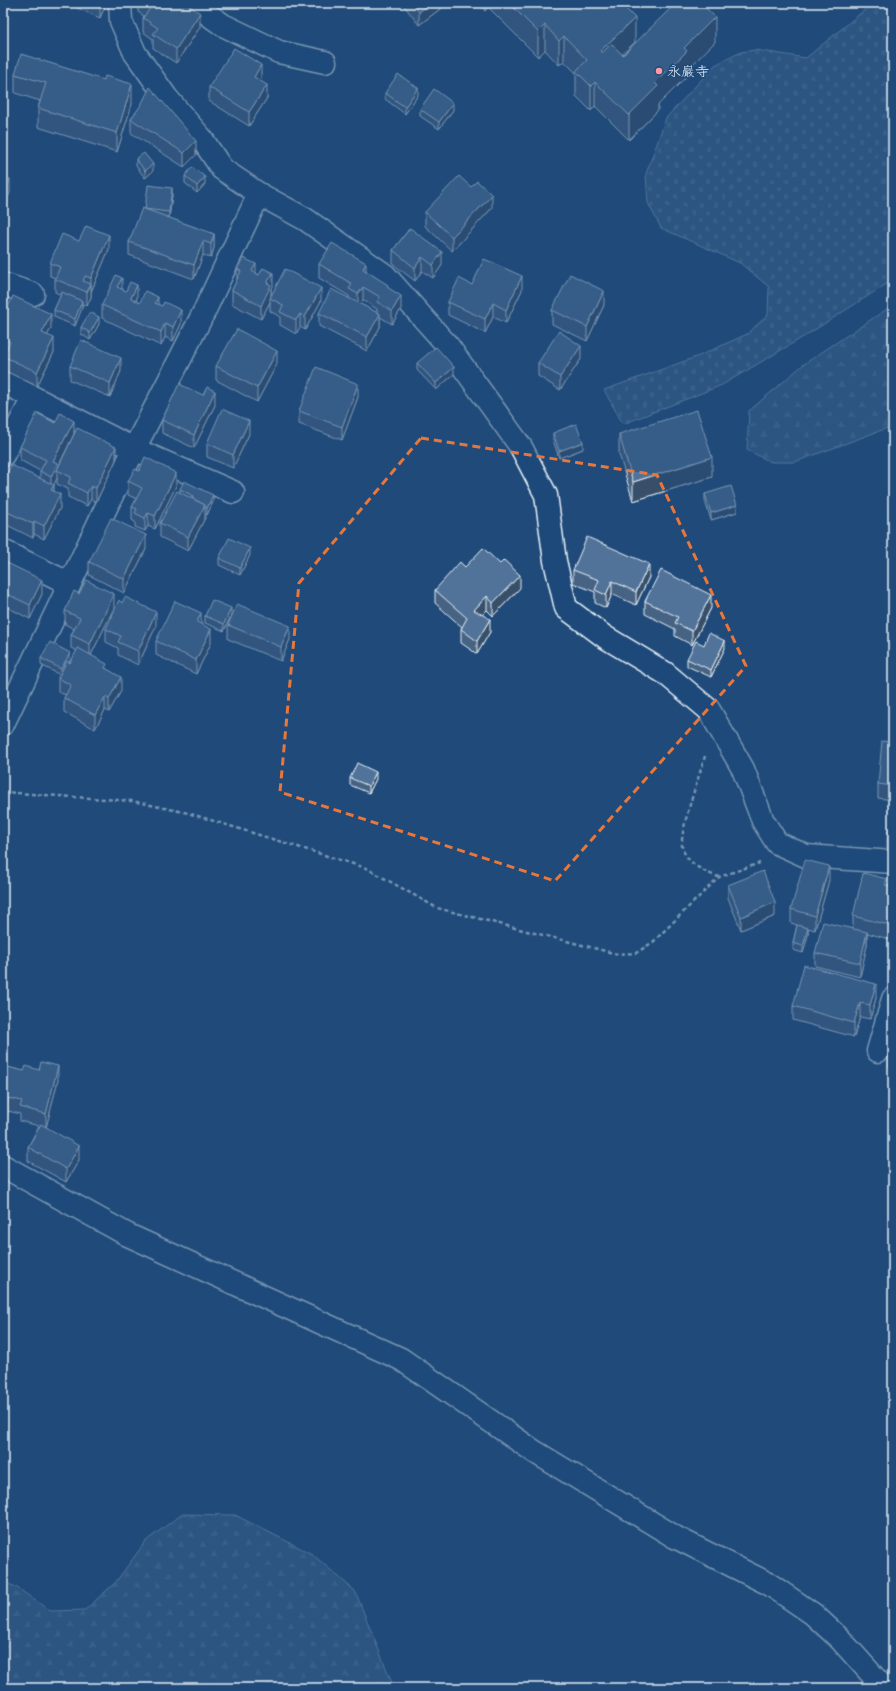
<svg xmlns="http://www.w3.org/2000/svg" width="896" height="1691" viewBox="0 0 896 1691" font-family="Mali,'Klee One',sans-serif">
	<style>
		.forest { fill: url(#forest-firs); stroke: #92aac2 }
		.cemetery { fill: url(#cemetery-stones); stroke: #92aac2 }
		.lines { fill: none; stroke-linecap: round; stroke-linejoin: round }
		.street-casing { stroke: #e8f1f8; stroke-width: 25 }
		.path { stroke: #e8f1f8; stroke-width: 2.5; stroke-dasharray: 4 3; stroke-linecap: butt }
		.street { stroke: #1f4a7a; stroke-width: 22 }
		.wall { fill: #466384; stroke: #e8f1f8; fill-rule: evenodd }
		.shaded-wall { fill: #39506b; stroke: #e8f1f8 }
		.building { fill: #517399; stroke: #e8f1f8 }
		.marked { fill: none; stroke: #e8773b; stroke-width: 3; stroke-dasharray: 8 5; stroke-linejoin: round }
		.poi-dot { fill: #ff9aa2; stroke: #1f4a7a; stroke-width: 1.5 }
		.labels { text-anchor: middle; stroke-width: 3; stroke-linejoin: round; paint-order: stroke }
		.poi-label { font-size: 14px; fill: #e8f1f8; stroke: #1f4a7a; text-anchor: start }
	</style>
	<defs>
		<pattern id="forest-firs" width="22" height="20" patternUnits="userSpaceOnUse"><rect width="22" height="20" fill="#3c628c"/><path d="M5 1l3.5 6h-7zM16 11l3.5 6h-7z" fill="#58799d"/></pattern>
		<pattern id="cemetery-stones" width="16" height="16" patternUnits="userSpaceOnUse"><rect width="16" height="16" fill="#3c628c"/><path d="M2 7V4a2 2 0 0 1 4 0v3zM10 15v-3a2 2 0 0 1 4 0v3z" fill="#58799d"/></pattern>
	</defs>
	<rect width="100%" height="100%" fill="#1f4a7a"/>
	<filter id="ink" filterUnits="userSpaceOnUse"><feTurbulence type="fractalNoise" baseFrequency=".025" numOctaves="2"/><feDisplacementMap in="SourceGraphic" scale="8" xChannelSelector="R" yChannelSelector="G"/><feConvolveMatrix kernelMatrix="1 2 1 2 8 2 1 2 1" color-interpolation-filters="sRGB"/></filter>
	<g filter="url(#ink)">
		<g class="forest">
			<path d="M893,305V426L795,462H771L747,450L749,411L804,364Z"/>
			<path d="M182,1514L235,1515L312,1554L355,1591L394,1688H3V1582L16,1587L50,1611L85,1610L115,1583L146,1541Z"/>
		</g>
		<path class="cemetery" d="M873,3H893V280L805,336L722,385L623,424L604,390L699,356L747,334L768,315L769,287L740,263L661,228L648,203L646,174L666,118L715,65L741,52L755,50L806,58Z"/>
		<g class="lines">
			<defs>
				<g id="street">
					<path d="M120,3L121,21L135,53L167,98L202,139L222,169L259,194L305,219L385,275L448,346L521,447L546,495L555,561L566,608L605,637L665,673L709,710L743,769L763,821L777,843L806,856L893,862"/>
					<path d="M192,3L223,25L279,52L325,62"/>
					<path d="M3,284L33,294"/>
					<path d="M3,382L134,449L233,492"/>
					<path d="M3,455L33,398"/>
					<path d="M3,551L70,584"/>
					<path d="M3,724L134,449L204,312L259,194"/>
					<path d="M878,1051L893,999"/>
					<path d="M3,1166L128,1235L401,1359L535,1452L675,1537L769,1584L813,1614L840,1639L884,1688"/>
				</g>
			</defs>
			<use href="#street" class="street-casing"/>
			<g class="path">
				<path d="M705,756C700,774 680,830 682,845C684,862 705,873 719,877"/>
				<path d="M3,792L132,801L188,813L366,868L437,908L617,954L636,953L653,942L719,877L760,863"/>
			</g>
			<use href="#street" class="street"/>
		</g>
		<g class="wall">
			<path d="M68,3H105V6L100,18L68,4Z"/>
			<path d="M138,3H185L200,27L176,63L153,48V39L143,32V18L144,16L138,12Z"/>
			<path d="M402,3H448L419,25Z"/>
			<path d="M477,3H620L635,42L622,55H623L715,42L687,70V76L658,105V110L629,140L595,106L591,111L576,96V73L564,61L559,65L545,50L538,57L488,7L485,11Z"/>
			<path d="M15,74L132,104L117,152L38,127V108L40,101L15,93Z"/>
			<path d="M261,79L260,81L267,98L249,126L209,101V87Z"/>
			<path d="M385,93L418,95L405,114L385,99Z"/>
			<path d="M420,109L453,110L439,129L420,116Z"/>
			<path d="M131,119L196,155L184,167L131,133Z"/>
			<path d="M136,159L153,171L145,178L136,166Z"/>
			<path d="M185,176L205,184L197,193L185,183Z"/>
			<path d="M172,195L169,218L214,234V248L211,258L203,255L194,279L129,255V242L145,209Z"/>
			<path d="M492,208L452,251L425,226V212Z"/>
			<path d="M410,228L442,265L433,278L422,271L415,281L393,264V250Z"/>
			<path d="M79,241L109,249L91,292V297L87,306L82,304V308L75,326L54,317V310L61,295L55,292V278L50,276V263Z"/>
			<path d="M319,264L366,271L388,288L401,309L392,324L380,317V327L367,351L319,326V313L349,298V296L319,278ZM363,300L377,309V313L360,304Z"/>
			<path d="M237,269L256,273L273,287L271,289V295L321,301L305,330L300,327L296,334L280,325V317L270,311V302L261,319L232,304V290L237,280Z"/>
			<path d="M472,285L522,290L506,323L493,317L485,333L448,315V302Z"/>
			<path d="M122,289L137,298L136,301L140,303L158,304L181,324L173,341L165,337L161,346L102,318V305Z"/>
			<path d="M604,305L587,341L552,324V310Z"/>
			<path d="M3,318L51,328L47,335L54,352L37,386L3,370V356L5,353L3,352Z"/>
			<path d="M99,324L90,340L81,334V327Z"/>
			<path d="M581,359L560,390L538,376V363Z"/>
			<path d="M417,363L454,374L436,390L417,370Z"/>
			<path d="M277,364L257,402L216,380V366Z"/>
			<path d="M70,366L121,371L110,397L70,380Z"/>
			<path d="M358,397L342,440L299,424V411Z"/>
			<path d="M215,405L194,448L162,433V420Z"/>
			<path d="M55,423L74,434L58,467V468L116,460L96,502L91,499L87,506L68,497V489L57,484V478L53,485L54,491L60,508L44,539L34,534L33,538L3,523V481L40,479V471L20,460V447Z"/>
			<path d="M553,433L583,449L559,458L553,440Z"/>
			<path d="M249,434L233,468L207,457V443Z"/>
			<path d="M619,434L712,477L633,501L619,454Z"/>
			<path d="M128,481L176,486L155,529L148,526L145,531L135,527V522L132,520V507L137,499L128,495Z"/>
			<path d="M180,489L213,502L207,515H205V518L188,551L160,537V523L180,492Z"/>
			<path d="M705,494L737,512L711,520L705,501Z"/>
			<path d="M146,549L124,593L89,575V562Z"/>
			<path d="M250,555L240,575L219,565V558Z"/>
			<path d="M3,561L42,594L30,619L3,605Z"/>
			<path d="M465,567L520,588L493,616L487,610L482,615L490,632L477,654L461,643V629L462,627L435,603V590Z"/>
			<path d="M573,570L649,577L636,605L612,594L606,608L595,603V592L573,583Z"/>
			<path d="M79,594L114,608L91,655L107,669L121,691L109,712L105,710L95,729L64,712V698L66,695L58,692V678L60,675L41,665V658L70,660L68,662L70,663L77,651L71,648V635L74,629L65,624V611Z"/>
			<path d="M645,601L711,608L692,645L675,636V629L645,614Z"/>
			<path d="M122,603L156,626L138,665L118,655V648L106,642V629Z"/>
			<path d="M231,615L224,631L205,623V616Z"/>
			<path d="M201,624L211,643L196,674L156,655V641Z"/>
			<path d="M228,625L290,639L281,661L228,639Z"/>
			<path d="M725,648L711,677L687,666V659Z"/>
			<path d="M893,742V800L878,798V784Z"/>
			<path d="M350,778L376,779L369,793L350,785Z"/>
			<path d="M893,831V849L887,848V841Z"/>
			<path d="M829,880L815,930L808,928V935L803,953L793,950V943L797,925L791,923V909Z"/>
			<path d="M728,885L775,916L741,930L728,898Z"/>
			<path d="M887,885L893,887V940L867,933V945L860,977L815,966V953L853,928V916Z"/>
			<path d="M876,998L870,1019L860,1017L854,1037L793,1020V1006Z"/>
			<path d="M893,1049V1068L889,1067V1060Z"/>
			<path d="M3,1066L58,1080L46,1127L79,1160L66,1182L28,1161V1147L39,1126L20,1121V1114L8,1111L7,1117L3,1116Z"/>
		</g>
		<g class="shaded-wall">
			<path d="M100,3H105V6L100,18Z"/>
			<path d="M431,3H448L419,25V12Z"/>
			<path d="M485,3H488V7L485,11Z"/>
			<path d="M200,13V27L176,63V49Z"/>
			<path d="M715,17V42L687,70V76L658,105V110L629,140V115L684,48Z"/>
			<path d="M635,18V42L600,76V51Z"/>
			<path d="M545,25V50L538,57V32Z"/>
			<path d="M564,36V61L559,65V41Z"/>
			<path d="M261,65V79L254,90V77Z"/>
			<path d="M595,82V106L591,111V86Z"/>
			<path d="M132,84V104L117,152V133Z"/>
			<path d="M267,85V98L249,126V112Z"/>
			<path d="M418,88V95L405,114V107Z"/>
			<path d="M453,103V110L439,129V122Z"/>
			<path d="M196,141V155L184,167V153Z"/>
			<path d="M153,164V171L145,178V171Z"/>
			<path d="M205,177V184L197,193V186Z"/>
			<path d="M10,179V193L3,209V196Z"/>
			<path d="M172,188V195L169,219V212Z"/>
			<path d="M492,195V208L452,251V237Z"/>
			<path d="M214,234V248L211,258V244Z"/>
			<path d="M109,235V249L91,292V278Z"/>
			<path d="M203,241V255L194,279V265Z"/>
			<path d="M442,252V265L433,278V265Z"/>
			<path d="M422,257V271L415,281V268Z"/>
			<path d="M366,263V277L363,269Z"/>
			<path d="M256,264V278L252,271Z"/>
			<path d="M273,273V287L271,289V299L270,298V302L261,319V306L267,283Z"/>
			<path d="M522,276V290L506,323V310Z"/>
			<path d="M122,278V291L117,287Z"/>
			<path d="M91,284V297L87,306V292Z"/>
			<path d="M137,285V298L131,312V298Z"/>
			<path d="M363,287V300L358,308V294Z"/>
			<path d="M321,288V301L305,330V317Z"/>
			<path d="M604,291V305L587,341V327Z"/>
			<path d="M401,296V309L392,324V311Z"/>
			<path d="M158,297V311L155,303Z"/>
			<path d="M82,301V308L75,326V319Z"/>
			<path d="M493,303V317L485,333V319Z"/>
			<path d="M181,310V324L173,341V327Z"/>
			<path d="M51,314V328L42,346V333Z"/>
			<path d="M300,314V327L296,334V320Z"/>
			<path d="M380,314V327L367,351V337Z"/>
			<path d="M99,317V324L90,340V333Z"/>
			<path d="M165,323V337L161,346V332Z"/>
			<path d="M54,338V352L37,386V372Z"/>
			<path d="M581,346V359L560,390V377Z"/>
			<path d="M277,351V364L257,402V388Z"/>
			<path d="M121,358V371L110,397V383Z"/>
			<path d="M454,367V374L436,390V383Z"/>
			<path d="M358,384V397L342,440V427Z"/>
			<path d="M215,391V405L194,448V435Z"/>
			<path d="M9,392V405L3,416V403Z"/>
			<path d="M74,421V434L58,467V470H57V478L52,489L54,485V499L51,490V477L53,461Z"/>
			<path d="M249,421V434L233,468V455Z"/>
			<path d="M583,442V449L559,458V451Z"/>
			<path d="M116,447V460L96,502V488Z"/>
			<path d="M712,457V477L633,501V482Z"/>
			<path d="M176,473V486L155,529V516Z"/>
			<path d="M91,486V499L87,506V493Z"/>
			<path d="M60,494V508L44,539V526Z"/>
			<path d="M213,495V502L207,515V508Z"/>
			<path d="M205,505V518L188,551V537Z"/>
			<path d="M737,505V512L711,520V513Z"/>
			<path d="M148,513V526L145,531V518Z"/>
			<path d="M34,521V534L33,538V524Z"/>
			<path d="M146,535V549L124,593V579Z"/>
			<path d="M250,548V555L240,575V568Z"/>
			<path d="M649,564V577L636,605V592Z"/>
			<path d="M520,575V588L493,616V603Z"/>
			<path d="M42,580V594L30,619V605Z"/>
			<path d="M612,581V594L606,608V595Z"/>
			<path d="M114,594V608L90,657V644Z"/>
			<path d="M711,595V608L692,645V631Z"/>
			<path d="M487,596V610L474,623V610Z"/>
			<path d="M231,608V615L224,631V624Z"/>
			<path d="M156,612V626L138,665V651Z"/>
			<path d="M201,613V627L197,622Z"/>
			<path d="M490,619V632L477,654V641Z"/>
			<path d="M290,626V639L281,661V647Z"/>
			<path d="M211,629V643L196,674V660Z"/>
			<path d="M725,641V648L711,677V670Z"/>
			<path d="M70,653V660L61,676V669Z"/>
			<path d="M7,655V668L3,675V662Z"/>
			<path d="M121,677V691L109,712V699Z"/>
			<path d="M105,697V710L95,729V715Z"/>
			<path d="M376,772V779L369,793V786Z"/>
			<path d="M829,866V880L815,930V916Z"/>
			<path d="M775,902V916L741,930V917Z"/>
			<path d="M808,928V935L803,953V946Z"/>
			<path d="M867,932V945L860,977V963Z"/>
			<path d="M876,984V998L870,1019V1005Z"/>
			<path d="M860,1003V1017L854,1037V1023Z"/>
			<path d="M58,1066V1080L46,1128V1114Z"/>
			<path d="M8,1098V1111L7,1117V1104Z"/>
			<path d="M79,1146V1160L66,1182V1169Z"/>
		</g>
		<g class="building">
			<path d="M145,3H185L200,13L176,49L153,34L158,28L143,18L151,7Z"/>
			<path d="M412,3H431L419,12Z"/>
			<path d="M509,3H620L635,18L600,51L602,53L611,44L623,55L676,3H701L715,17L684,48L687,51L655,83L658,86L629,115L595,82L591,86L576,71L587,60L564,36L559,41L545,25L538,32Z"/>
			<path d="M234,48L261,65L254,77L267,85L249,112L209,87Z"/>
			<path d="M21,54L104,80L105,76L132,84L117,133L38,108L46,83L15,74Z"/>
			<path d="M398,74L418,88L405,107L385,93Z"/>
			<path d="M150,87L196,141L184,153L131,119L141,105Z"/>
			<path d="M434,89L453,103L439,122L420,109Z"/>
			<path d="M144,153L153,164L145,171L136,159Z"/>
			<path d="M192,167L205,177L197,186L185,176Z"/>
			<path d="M3,176L10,179L3,196Z"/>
			<path d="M459,176L471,187L477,181L492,195L452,237L425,212Z"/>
			<path d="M148,185L172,188L169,212L145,209Z"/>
			<path d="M142,208L214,234L211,244L203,241L194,265L129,242Z"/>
			<path d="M86,226L109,235L91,278L85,276L83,281L91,284L87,292L55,279L60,267L50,263L62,234L79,241Z"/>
			<path d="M410,228L442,252L433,265L422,257L415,268L393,250Z"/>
			<path d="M332,243L366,263L363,269L388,285L387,287L401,296L392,311L377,302L380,297L363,287L358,294L349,289L352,284L319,264Z"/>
			<path d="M243,258L256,264L252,271L259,275L263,268L273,273L267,283L271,285L261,306L232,290L241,271L237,269Z"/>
			<path d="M484,259L522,276L506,310L493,303L485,319L448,302L459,278L472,285Z"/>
			<path d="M285,269L321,288L305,317L300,314L296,320L280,312L283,305L270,298Z"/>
			<path d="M570,274L604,291L587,327L552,310Z"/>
			<path d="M116,275L122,278L117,287L126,291L130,282L137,285L131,298L140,303L145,291L158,297L155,303L162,306L164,302L181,310L173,327L165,323L161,332L102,305Z"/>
			<path d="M331,289L380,314L367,337L319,313Z"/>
			<path d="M62,292L82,301L75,319L54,310Z"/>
			<path d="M13,296L51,314L42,333L54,338L37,372L3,356L10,342L3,339V318Z"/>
			<path d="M90,312L99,317L90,333L81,327Z"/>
			<path d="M237,329L277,351L257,388L216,366Z"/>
			<path d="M559,331L581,346L560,377L538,363Z"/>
			<path d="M81,340L121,358L110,383L70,366Z"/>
			<path d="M436,347L454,367L436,383L417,363Z"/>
			<path d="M316,367L358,384L342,427L299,411Z"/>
			<path d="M179,384L203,395L207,387L215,391L194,435L162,420Z"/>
			<path d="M3,389L9,392L3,403Z"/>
			<path d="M222,409L249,421L233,455L207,443Z"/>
			<path d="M697,410L712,457L633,482L619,434Z"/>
			<path d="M37,413L55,423L60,413L74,421L53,461L58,463L51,477L40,471L46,460L20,447Z"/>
			<path d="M576,424L583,442L559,451L553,433Z"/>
			<path d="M77,428L116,447L96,488L91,486L87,493L68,483L71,477L57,470Z"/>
			<path d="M145,457L176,473L155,516L148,513L145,518L135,513L137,509L132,507L142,488L128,481L135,469L139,471Z"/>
			<path d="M11,465L54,485L51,490L60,494L44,526L34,521L33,524L3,510V481Z"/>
			<path d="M184,481L213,495L207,508H205V505L192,498L193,496L180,489Z"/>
			<path d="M731,486L737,505L711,513L705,494Z"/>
			<path d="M177,491L205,505L188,537L160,523Z"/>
			<path d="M111,518L146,535L124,579L89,562Z"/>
			<path d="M587,537L649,564L636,592L612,581L606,595L595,590L599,580L573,570Z"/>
			<path d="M229,538L250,548L240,568L219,558Z"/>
			<path d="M483,548L500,564L504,560L520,575L493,603L487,596L474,610L490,619L477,641L461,629L467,618L435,590L460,562L465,567Z"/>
			<path d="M3,561L42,580L30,605L3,592Z"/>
			<path d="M661,570L711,595L692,631L675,623L678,617L645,601Z"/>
			<path d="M86,580L114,594L90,644L71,635L80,618L65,611L74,591L79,594Z"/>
			<path d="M125,597L156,612L138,651L118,642L121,636L106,629L119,600L122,603Z"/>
			<path d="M212,600L231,608L224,624L205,616Z"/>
			<path d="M175,601L201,613L197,622L211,629L196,660L156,641Z"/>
			<path d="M237,604L290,626L281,647L228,625Z"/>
			<path d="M709,633L725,641L711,670L687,659L696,641L704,645Z"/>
			<path d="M50,642L70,653L61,669L41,658Z"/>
			<path d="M78,648L107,664L105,668L121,677L109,699L105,697L95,715L64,698L71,685L58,678L67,661L70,663Z"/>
			<path d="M3,653L7,655L3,662Z"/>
			<path d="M882,741L893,742V786L878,784Z"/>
			<path d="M357,763L376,772L369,786L350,778Z"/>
			<path d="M888,830L893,831V842L887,841Z"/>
			<path d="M805,860L829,866L815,916L791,909Z"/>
			<path d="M763,871L775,902L741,917L728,885Z"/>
			<path d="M863,873L887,879L885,885L893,887V926L853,916Z"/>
			<path d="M823,922L867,932L860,963L815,953Z"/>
			<path d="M797,925L808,928L803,946L793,943Z"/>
			<path d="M804,965L876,984L870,1005L860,1003L854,1023L793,1006Z"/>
			<path d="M893,1049V1061L889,1060Z"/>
			<path d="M41,1062L58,1066L46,1114L20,1107L22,1101L8,1098L7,1104L3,1103V1066L24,1071L26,1066L39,1070Z"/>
			<path d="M41,1124L79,1146L66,1169L28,1147Z"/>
		</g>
	</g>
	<path d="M0 0H896V1691H0ZM421,438L657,475L746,666L555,881L280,792L299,583Z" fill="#1f4a7a" fill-opacity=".55" fill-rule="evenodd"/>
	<path class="marked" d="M421,438L657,475L746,666L555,881L280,792L299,583Z"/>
	<circle class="poi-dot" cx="659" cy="71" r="4"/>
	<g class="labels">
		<g class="poi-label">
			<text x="667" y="76">永巖寺</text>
		</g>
	</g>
	<rect width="896" height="1691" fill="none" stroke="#1f4a7a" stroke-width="16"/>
	<rect x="8" y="8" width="880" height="1675" fill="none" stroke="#e8f1f8" stroke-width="1.5" filter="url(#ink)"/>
</svg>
